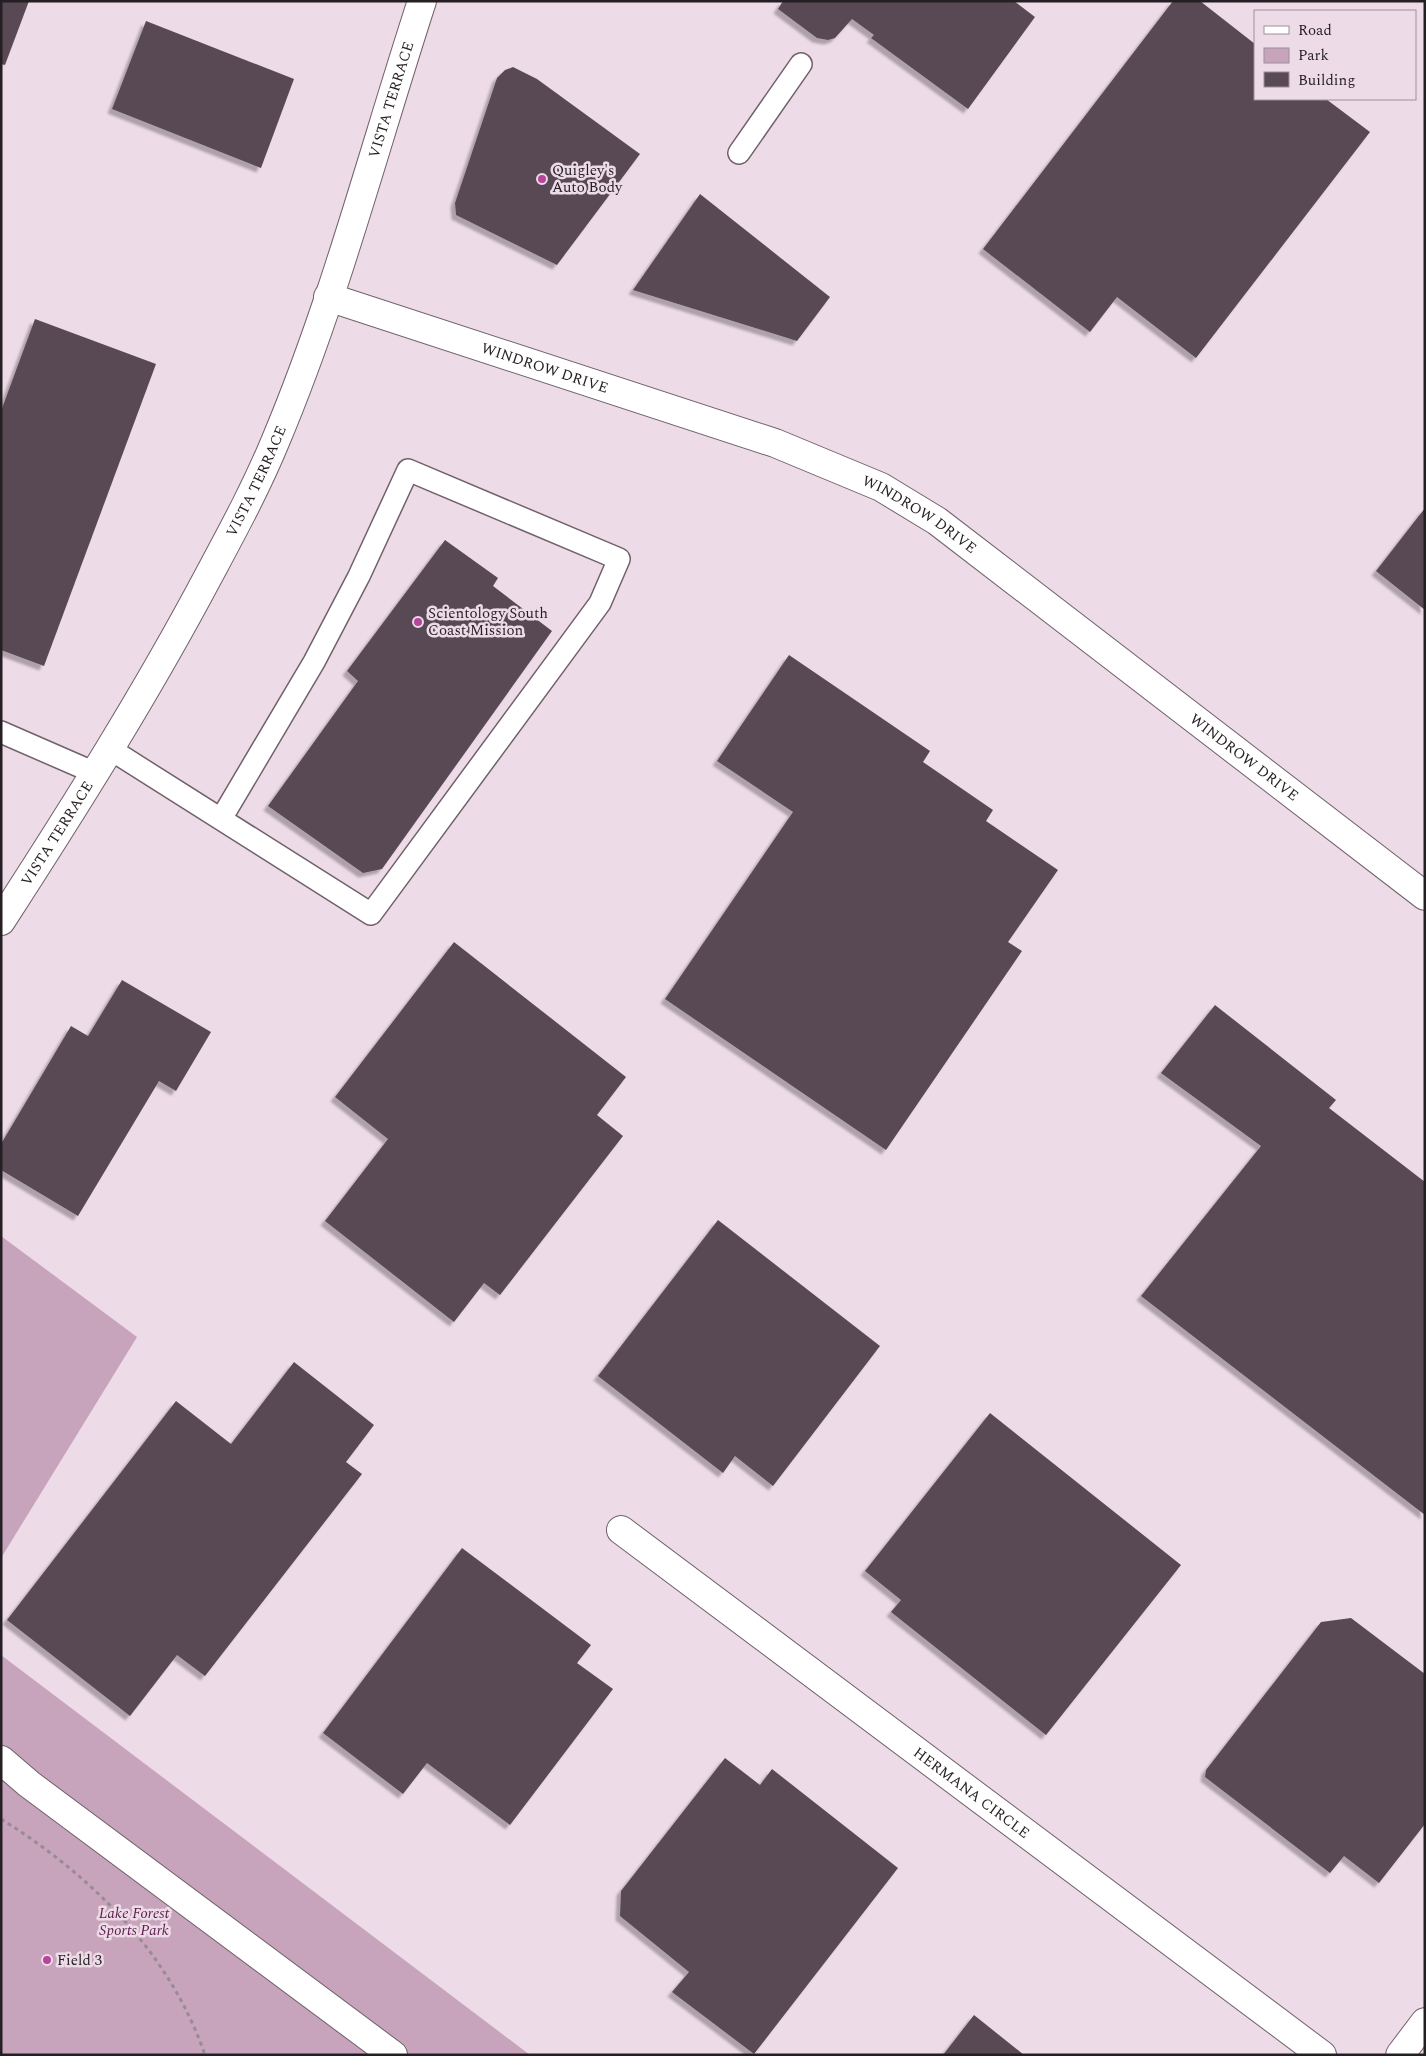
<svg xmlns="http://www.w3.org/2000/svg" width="1426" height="2056" viewBox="0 0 1426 2056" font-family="Spectral,serif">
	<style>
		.green { fill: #c7a4bc }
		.building { fill: #594a54; filter: url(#shadow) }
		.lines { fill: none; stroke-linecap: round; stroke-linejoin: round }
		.service-casing { stroke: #70616b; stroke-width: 24 }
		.minor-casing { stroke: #70616b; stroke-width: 30 }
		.tertiary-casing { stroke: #70616b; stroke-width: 30 }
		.secondary-casing { stroke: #70616b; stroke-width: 30 }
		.path { stroke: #988b93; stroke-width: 3; stroke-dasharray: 4 4; stroke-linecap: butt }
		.service { stroke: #fff; stroke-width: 21 }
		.minor { stroke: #fff; stroke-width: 28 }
		.tertiary { stroke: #fff; stroke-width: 28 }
		.secondary { stroke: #fff; stroke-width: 28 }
		.poi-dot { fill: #b7449d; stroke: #eddbe7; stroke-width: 2 }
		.labels { text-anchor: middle; stroke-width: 5; stroke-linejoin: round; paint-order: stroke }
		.street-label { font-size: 15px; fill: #251f23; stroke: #eddbe7 }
		.poi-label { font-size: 15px; fill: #251f23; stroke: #eddbe7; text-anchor: start }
		.park-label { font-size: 15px; font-style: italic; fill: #5e2150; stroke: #eddbe7 }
	</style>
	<defs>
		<filter id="shadow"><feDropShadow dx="-4.5" dy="4.5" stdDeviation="1" flood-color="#0004"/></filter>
	</defs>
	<rect width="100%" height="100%" fill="#eddbe7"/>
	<g class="green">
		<path d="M1,1236L137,1337L1,1558Z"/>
		<path d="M1,1655L530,2055H1Z"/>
	</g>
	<g class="building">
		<path d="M1,1H29L5,65L1,64Z"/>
		<path d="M783,1H1014L1035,17L968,109L871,38L874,35L852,19L835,38L828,40L817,38L778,9Z"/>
		<path d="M1173,1H1200L1255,44V99H1326L1370,132L1196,358L1117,297L1090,332L983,249Z"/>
		<path d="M146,21L294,79L261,168L112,109Z"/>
		<path d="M513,67L537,79L640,154L557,265L456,215L455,203L497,78L505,70Z"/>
		<path d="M700,194L830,297L797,341L633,290Z"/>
		<path d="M35,319L156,364L44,666L1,650V411Z"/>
		<path d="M1425,508V610L1376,571Z"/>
		<path d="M445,540L498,578L493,586L552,631L382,869L363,873L268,806L358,681L347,671Z"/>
		<path d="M789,655L930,751L923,762L993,810L986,821L1058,870L1008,942L1022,951L886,1150L665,999L793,812L717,761Z"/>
		<path d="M454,942L626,1077L597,1115L623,1136L500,1295L484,1283L454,1322L325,1221L388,1139L335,1097Z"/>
		<path d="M122,980L211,1032L176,1091L159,1081L78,1216L1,1170V1144L71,1026L88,1036Z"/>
		<path d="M1215,1005L1336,1100L1329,1108L1425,1182V1515L1141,1296L1261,1146L1161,1073Z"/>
		<path d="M718,1220L880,1346L773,1486L735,1456L723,1473L598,1376Z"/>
		<path d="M294,1362L374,1425L346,1462L362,1474L205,1676L177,1655L130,1716L7,1620L176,1401L231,1444Z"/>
		<path d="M990,1413L1181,1565L1046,1735L891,1612L901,1600L865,1571Z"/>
		<path d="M462,1548L591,1645L577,1663L613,1689L510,1825L427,1763L403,1794L323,1733Z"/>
		<path d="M1351,1618L1425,1674V1824L1379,1883L1344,1856L1330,1873L1205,1777L1206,1770L1321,1622Z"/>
		<path d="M725,1758L760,1785L772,1769L898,1868L754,2054L672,1992L689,1972L620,1916L621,1891Z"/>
		<path d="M974,2015L1024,2055H943Z"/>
	</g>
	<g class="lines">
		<defs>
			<g id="service">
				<path d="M739,153L801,64"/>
				<path d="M1,732L95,773"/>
				<path d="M110,749L371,914L600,603L619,559L408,470L359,576L314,662L221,819"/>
			</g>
			<g id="minor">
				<path id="s1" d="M328,297L775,443L881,487L937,521L1425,896"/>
				<path id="s2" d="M621,1530L1322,2055"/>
			</g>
			<g id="tertiary">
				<path id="s3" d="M1,921C74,808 146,694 209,575C232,532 256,488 275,442C335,300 374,148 422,1"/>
				<path d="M1,1760L29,1784L393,2055"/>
			</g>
			<path id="secondary" d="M1400,2055L1425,2022"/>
		</defs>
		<use href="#service" class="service-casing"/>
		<use href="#minor" class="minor-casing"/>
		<use href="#tertiary" class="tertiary-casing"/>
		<use href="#secondary" class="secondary-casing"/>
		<path class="path" d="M1,1819C91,1875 170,1953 205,2055"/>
		<use href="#service" class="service"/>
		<use href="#minor" class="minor"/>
		<use href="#tertiary" class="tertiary"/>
		<use href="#secondary" class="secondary"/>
	</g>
	<g class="poi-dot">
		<circle cx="542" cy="179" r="5"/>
		<circle cx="418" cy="622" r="5"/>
		<circle cx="47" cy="1960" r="5"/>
	</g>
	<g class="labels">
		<g class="street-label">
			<text dy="5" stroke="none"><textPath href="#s3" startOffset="914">VISTA TERRACE</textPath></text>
			<text dy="5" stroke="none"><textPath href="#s1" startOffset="228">WINDROW DRIVE</textPath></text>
			<text dy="5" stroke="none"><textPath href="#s3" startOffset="509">VISTA TERRACE</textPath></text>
			<text dy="5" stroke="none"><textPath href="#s1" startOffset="632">WINDROW DRIVE</textPath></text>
			<text dy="5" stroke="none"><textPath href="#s1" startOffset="1038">WINDROW DRIVE</textPath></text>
			<text dy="5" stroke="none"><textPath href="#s3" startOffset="104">VISTA TERRACE</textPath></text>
			<text dy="5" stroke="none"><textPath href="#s2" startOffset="438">HERMANA CIRCLE</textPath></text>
		</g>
		<g class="poi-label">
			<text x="552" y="175">Quigley's<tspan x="552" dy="17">Auto Body</tspan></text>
			<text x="428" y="618">Scientology South<tspan x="428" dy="17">Coast Mission</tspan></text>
			<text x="57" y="1965">Field 3</text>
		</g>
		<g class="park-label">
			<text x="134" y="1918">Lake Forest<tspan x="134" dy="17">Sports Park</tspan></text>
		</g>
	</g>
	<rect width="1426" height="2056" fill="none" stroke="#251f23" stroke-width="5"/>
	<rect x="1254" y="10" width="162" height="90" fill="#eddbe7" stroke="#9d9099"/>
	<rect x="1264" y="26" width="25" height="8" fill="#ffffff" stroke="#9d9099"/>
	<text x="1298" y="35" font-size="15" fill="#251f23">Road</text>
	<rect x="1264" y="48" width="25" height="15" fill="#c7a4bc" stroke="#9d9099"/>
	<text x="1298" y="60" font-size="15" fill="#251f23">Park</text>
	<rect x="1264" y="72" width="25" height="15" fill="#594a54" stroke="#9d9099"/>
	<text x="1298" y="85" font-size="15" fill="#251f23">Building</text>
</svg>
